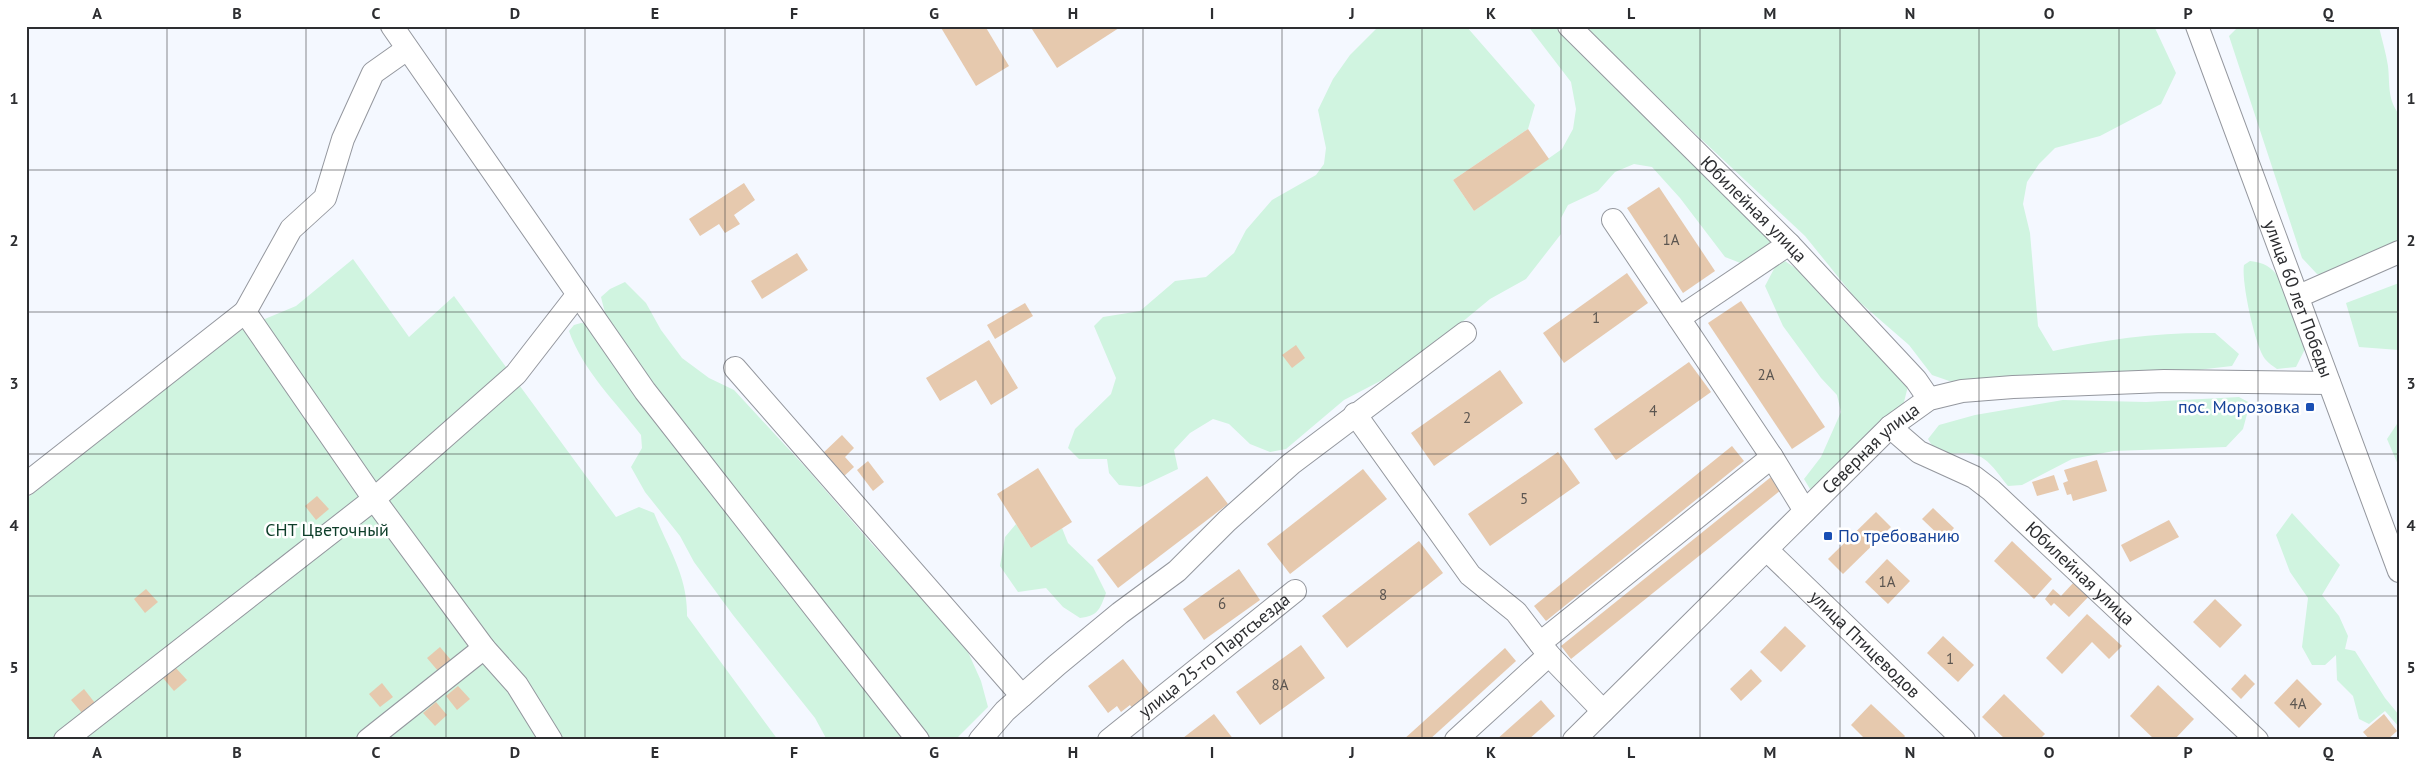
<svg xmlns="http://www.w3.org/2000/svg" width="2425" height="766" viewBox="0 0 2425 766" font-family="'PT Sans',sans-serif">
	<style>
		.green { fill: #d0f4e0 }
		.building { fill: #e6c9ae }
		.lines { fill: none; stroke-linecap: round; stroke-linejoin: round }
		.minor-casing { stroke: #94979e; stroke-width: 24 }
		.minor { stroke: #fff; stroke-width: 22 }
		.grid { fill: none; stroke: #2d2e31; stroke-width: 1; stroke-opacity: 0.55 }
		.transit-dot { fill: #1a4fb4; stroke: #fff; stroke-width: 2 }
		.labels { text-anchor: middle; stroke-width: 5; stroke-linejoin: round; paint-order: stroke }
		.number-label { font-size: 15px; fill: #5b5550 }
		.street-label { font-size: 18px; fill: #2d2e31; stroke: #fff }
		.transit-label { font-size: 18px; fill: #164399; stroke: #fff; text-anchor: end }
		.park-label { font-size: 18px; fill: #0e3e2a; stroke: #fff }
		.neatline { fill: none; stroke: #2d2e31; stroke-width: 2 }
		.grid-label { font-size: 16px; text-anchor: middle; font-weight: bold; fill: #2d2e31 }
	</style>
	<rect width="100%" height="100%" fill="#f4f8ff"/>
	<g class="green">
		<path d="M1379,26H1466L1535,105L1528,129L1453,180L1474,211L1562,149L1573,129L1576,109L1571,82L1528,26H1558L1772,239L1774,245L1743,264L1725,257L1680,198L1652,167L1634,164L1615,172L1598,191L1568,205L1561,218V234L1526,279L1490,299L1409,366L1344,400L1286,449L1270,452L1250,444L1229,424L1213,419L1190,433L1174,450L1178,469L1140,487L1119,485L1109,473L1107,459H1079L1068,448L1075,429L1111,394L1116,378L1094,326L1103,317L1140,311L1175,281L1206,277L1234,253L1246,230L1272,200L1316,175L1324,164L1326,148L1318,110L1333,79L1350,55Z"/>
		<path d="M1580,26H2141L2155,28L2176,73L2161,104L2100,136L2055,148L2039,164L2027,182L2023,204L2030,233L2038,326L2053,351C2107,339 2160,332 2215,333L2239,354L2232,366L2171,373L1994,377L1955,383L1932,375L1909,345L1856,299L1805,236Z"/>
		<path d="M2239,26L2379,27C2382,40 2386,53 2388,66C2390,83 2387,99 2399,114V262L2354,279L2317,274L2302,258L2229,36Z"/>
		<path d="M353,259L409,337L454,296L616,517L639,507L654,513C668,548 688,576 687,616L778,740H26V499L241,329L296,306Z"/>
		<path d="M1785,261L1811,279L1846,323L1889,361L1909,382L1903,406L1826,481L1810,489L1804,479L1821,457L1841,412L1837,395L1821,378L1783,326L1765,286L1775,267Z"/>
		<path d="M2250,261C2264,263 2271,266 2279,278L2305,349L2296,367L2277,369C2273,366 2268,363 2265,359C2255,346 2241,281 2244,265Z"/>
		<path d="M625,282L646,303L661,330L682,358L709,378L734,390L808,470L871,543L964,643L981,681L988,707L955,740L931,739L650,380L606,317L601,297L610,289Z"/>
		<path d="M2399,283V350L2359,347L2346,303Z"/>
		<path d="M581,323L589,324L913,740H827L815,718L733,615L694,562L680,536L645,492L631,467L642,448L641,435C616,402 583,371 569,331L574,325Z"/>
		<path d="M2239,397L2250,403L2243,429L2226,447L2114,451L2072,459L2022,485L2008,486C2001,478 1993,465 1984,459C1965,445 1941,465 1928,439L1939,425L1975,415L2063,400L2146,402Z"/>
		<path d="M2399,421V467L2387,439Z"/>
		<path d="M2292,513L2340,565L2322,595L2339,616L2348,636L2345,649L2355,651L2385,698L2399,715V727L2385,711L2369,724L2359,719L2353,696L2337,680L2336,655L2325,665H2312L2302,647L2308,598L2290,572L2276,535Z"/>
		<path d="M1016,524L1031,548L1062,528L1068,543L1093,567L1106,593C1100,609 1098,616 1080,618L1063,607L1046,588L1018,592L1000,566L1005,537Z"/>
	</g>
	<g class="building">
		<path d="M940,26H985L1009,66L976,86Z"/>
		<path d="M1030,26H1122L1057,68Z"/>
		<path d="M1528,129L1549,159L1474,211L1453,180Z"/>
		<path d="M744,183L755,200L734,215L740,224L725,233L719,224L700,236L689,219Z"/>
		<path d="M1659,187L1715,271L1683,293L1627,208Z"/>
		<path d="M797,253L808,270L762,299L751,281Z"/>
		<path d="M1627,273L1648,303L1564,363L1543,333Z"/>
		<path d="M1741,301L1825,427L1792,449L1708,323Z"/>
		<path d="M1025,303L1033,316L995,339L987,325Z"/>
		<path d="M989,340L1018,388L991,405L976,380L940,401L926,378Z"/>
		<path d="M1296,345L1305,358L1292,368L1282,355Z"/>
		<path d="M1689,362L1711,392L1616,460L1594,429Z"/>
		<path d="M1500,370L1523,403L1434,466L1411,433Z"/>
		<path d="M842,435L854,448L845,457L854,467L843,477L822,454Z"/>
		<path d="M1732,446L1744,461L1546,621L1534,606Z"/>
		<path d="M1558,452L1580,483L1490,546L1468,514Z"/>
		<path d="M2097,460L2107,491L2073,501L2071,494L2067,495L2063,483L2068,481L2064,470Z"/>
		<path d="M868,461L884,482L873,491L857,470Z"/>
		<path d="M1038,468L1072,522L1031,548L997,494Z"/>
		<path d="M1363,469L1387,499L1290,574L1267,544Z"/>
		<path d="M2054,475L2059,490L2037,496L2032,482Z"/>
		<path d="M1207,476L1228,504L1118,588L1097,560Z"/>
		<path d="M1771,477L1781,490L1571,659L1561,646Z"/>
		<path d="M317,496L329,509L316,520L305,506Z"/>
		<path d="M1933,508L1954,528L1944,540L1922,519Z"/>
		<path d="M1876,512L1891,527L1843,574L1828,559Z"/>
		<path d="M2169,520L2179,537L2130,562L2121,545Z"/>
		<path d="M1419,541L1443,573L1347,648L1322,616Z"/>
		<path d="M2012,541L2052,579L2034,599L1994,561Z"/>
		<path d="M1887,559L1910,581L1888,604L1865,582Z"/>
		<path d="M1239,569L1260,600L1204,640L1183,609Z"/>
		<path d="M2075,581L2090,595L2069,617L2054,603L2051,606L2045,599L2053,589L2061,596Z"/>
		<path d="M146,589L158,602L145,613L134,599Z"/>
		<path d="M2215,599L2242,625L2220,648L2193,622Z"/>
		<path d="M2087,614L2122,646L2109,659L2092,642L2062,674L2046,658Z"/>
		<path d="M1785,626L1806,646L1781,672L1760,652Z"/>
		<path d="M1943,636L1974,665L1958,682L1927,653Z"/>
		<path d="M1301,645L1325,678L1260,725L1236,692Z"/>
		<path d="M440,647L451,660L438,671L427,658Z"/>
		<path d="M1505,648L1516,661L1429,740H1403Z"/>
		<path d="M1123,659L1151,695L1133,709L1130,705L1121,712L1117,706L1108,713L1088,686Z"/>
		<path d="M175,667L187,680L174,691L163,678Z"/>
		<path d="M1751,669L1762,681L1741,701L1730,689Z"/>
		<path d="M2245,674L2255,684L2241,699L2231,689Z"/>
		<path d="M2297,679L2322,704L2299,728L2274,703Z"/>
		<path d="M382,683L393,697L380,707L369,694Z"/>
		<path d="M2158,685L2194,719L2174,740H2155L2130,716Z"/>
		<path d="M458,686L470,699L457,710L446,696Z"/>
		<path d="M84,689L95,703L82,713L71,700Z"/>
		<path d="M2004,694L2045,734L2039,740H2006L1982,717Z"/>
		<path d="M1541,700L1555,716L1528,740H1496Z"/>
		<path d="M436,702L447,715L435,726L423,713Z"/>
		<path d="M1871,704L1905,736L1902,740H1866L1851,725Z"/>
		<path d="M1214,714L1234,740H1184L1183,738Z"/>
		<path d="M2384,714L2397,731L2387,740H2370L2363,732Z"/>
	</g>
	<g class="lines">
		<defs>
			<g id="minor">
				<path d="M392,26L645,391L918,740"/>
				<path id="s1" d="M1569,26L1789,244L1916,380L1929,399"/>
				<path id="s2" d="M2197,26L2399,571"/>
				<path d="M407,49L373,73L343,139L325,198L291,229L245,312L374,499L484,648L517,685L551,740"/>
				<path d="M1613,220L1772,457L1805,511"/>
				<path d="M2299,296L2399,252"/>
				<path d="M1679,318L1789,244"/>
				<path d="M735,368L1022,696"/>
				<path d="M1355,414L1470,575L1516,612L1549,655L1603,711"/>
				<path id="s3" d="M1890,427L1919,452L1974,477L1991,490L2257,740"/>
				<path d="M26,484L245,312"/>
				<path id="s4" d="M1767,550L1964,740"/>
				<path d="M1540,643L1772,457"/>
				<path d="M65,740L374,499L516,374L578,294"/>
				<path d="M368,740L484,648"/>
				<path d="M980,740L1005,711L1057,665L1120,613L1177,571L1227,521L1291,464L1465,333"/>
				<path id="s5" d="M1109,740L1295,591"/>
				<path d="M1456,740L1549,655"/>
				<path id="s6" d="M1574,740L1890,427L1929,399L1962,391L2013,387L2164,381L2329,383"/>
			</g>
		</defs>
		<use href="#minor" class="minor-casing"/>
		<use href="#minor" class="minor"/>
	</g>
	<path class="grid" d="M167,26V740M306,26V740M446,26V740M585,26V740M725,26V740M864,26V740M1003,26V740M1143,26V740M1282,26V740M1422,26V740M1561,26V740M1700,26V740M1840,26V740M1979,26V740M2119,26V740M2258,26V740M26,170H2399M26,312H2399M26,454H2399M26,596H2399"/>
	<g class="transit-dot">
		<rect x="2305" y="402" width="10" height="10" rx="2.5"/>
		<rect x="1823" y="531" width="10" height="10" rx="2.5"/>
	</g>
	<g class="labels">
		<g class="number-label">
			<text x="1671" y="245">1А</text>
			<text x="1596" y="323">1</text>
			<text x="1766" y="380">2А</text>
			<text x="1653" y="416">4</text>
			<text x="1467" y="423">2</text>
			<text x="1524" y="504">5</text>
			<text x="1887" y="587">1А</text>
			<text x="1383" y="600">8</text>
			<text x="1222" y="609">6</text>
			<text x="1950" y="664">1</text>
			<text x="1280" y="690">8А</text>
			<text x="2298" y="709">4А</text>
		</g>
		<g class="street-label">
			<text dy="6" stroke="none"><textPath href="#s1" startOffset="260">Юбилейная улица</textPath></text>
			<text dy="6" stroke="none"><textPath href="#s2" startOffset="291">улица 60 лет Победы</textPath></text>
			<text dy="6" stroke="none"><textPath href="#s6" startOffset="416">Северная улица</textPath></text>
			<text dy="6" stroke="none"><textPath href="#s3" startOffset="242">Юбилейная улица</textPath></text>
			<text dy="6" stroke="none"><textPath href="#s4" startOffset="136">улица Птицеводов</textPath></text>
			<text dy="6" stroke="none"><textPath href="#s5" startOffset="135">улица 25-го Партсъезда</textPath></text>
		</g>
		<g class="transit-label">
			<text x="2300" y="413">пос. Морозовка</text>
			<text x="1838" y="542" text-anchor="start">По требованию</text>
		</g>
		<g class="park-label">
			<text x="327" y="536">СНТ Цветочный</text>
		</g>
	</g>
	<rect width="2425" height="766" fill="none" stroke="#ffffff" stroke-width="55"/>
	<rect x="28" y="28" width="2370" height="710" class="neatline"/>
	<g class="grid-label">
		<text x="97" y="19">A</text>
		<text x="237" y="19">B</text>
		<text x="376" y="19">C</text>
		<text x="515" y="19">D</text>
		<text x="655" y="19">E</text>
		<text x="794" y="19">F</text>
		<text x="934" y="19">G</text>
		<text x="1073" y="19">H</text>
		<text x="1212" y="19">I</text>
		<text x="1352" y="19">J</text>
		<text x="1491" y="19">K</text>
		<text x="1631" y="19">L</text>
		<text x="1770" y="19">M</text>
		<text x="1910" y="19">N</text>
		<text x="2049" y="19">O</text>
		<text x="2188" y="19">P</text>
		<text x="2328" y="19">Q</text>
		<text x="14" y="104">1</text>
		<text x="2411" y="104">1</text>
		<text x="14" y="246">2</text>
		<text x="2411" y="246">2</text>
		<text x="14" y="389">3</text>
		<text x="2411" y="389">3</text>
		<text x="14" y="531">4</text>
		<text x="2411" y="531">4</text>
		<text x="14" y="673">5</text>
		<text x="2411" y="673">5</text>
		<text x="97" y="758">A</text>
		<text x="237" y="758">B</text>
		<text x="376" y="758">C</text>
		<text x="515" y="758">D</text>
		<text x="655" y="758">E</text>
		<text x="794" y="758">F</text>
		<text x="934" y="758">G</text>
		<text x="1073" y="758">H</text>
		<text x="1212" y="758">I</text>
		<text x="1352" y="758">J</text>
		<text x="1491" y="758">K</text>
		<text x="1631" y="758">L</text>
		<text x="1770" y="758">M</text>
		<text x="1910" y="758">N</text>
		<text x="2049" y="758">O</text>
		<text x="2188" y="758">P</text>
		<text x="2328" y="758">Q</text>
	</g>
</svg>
